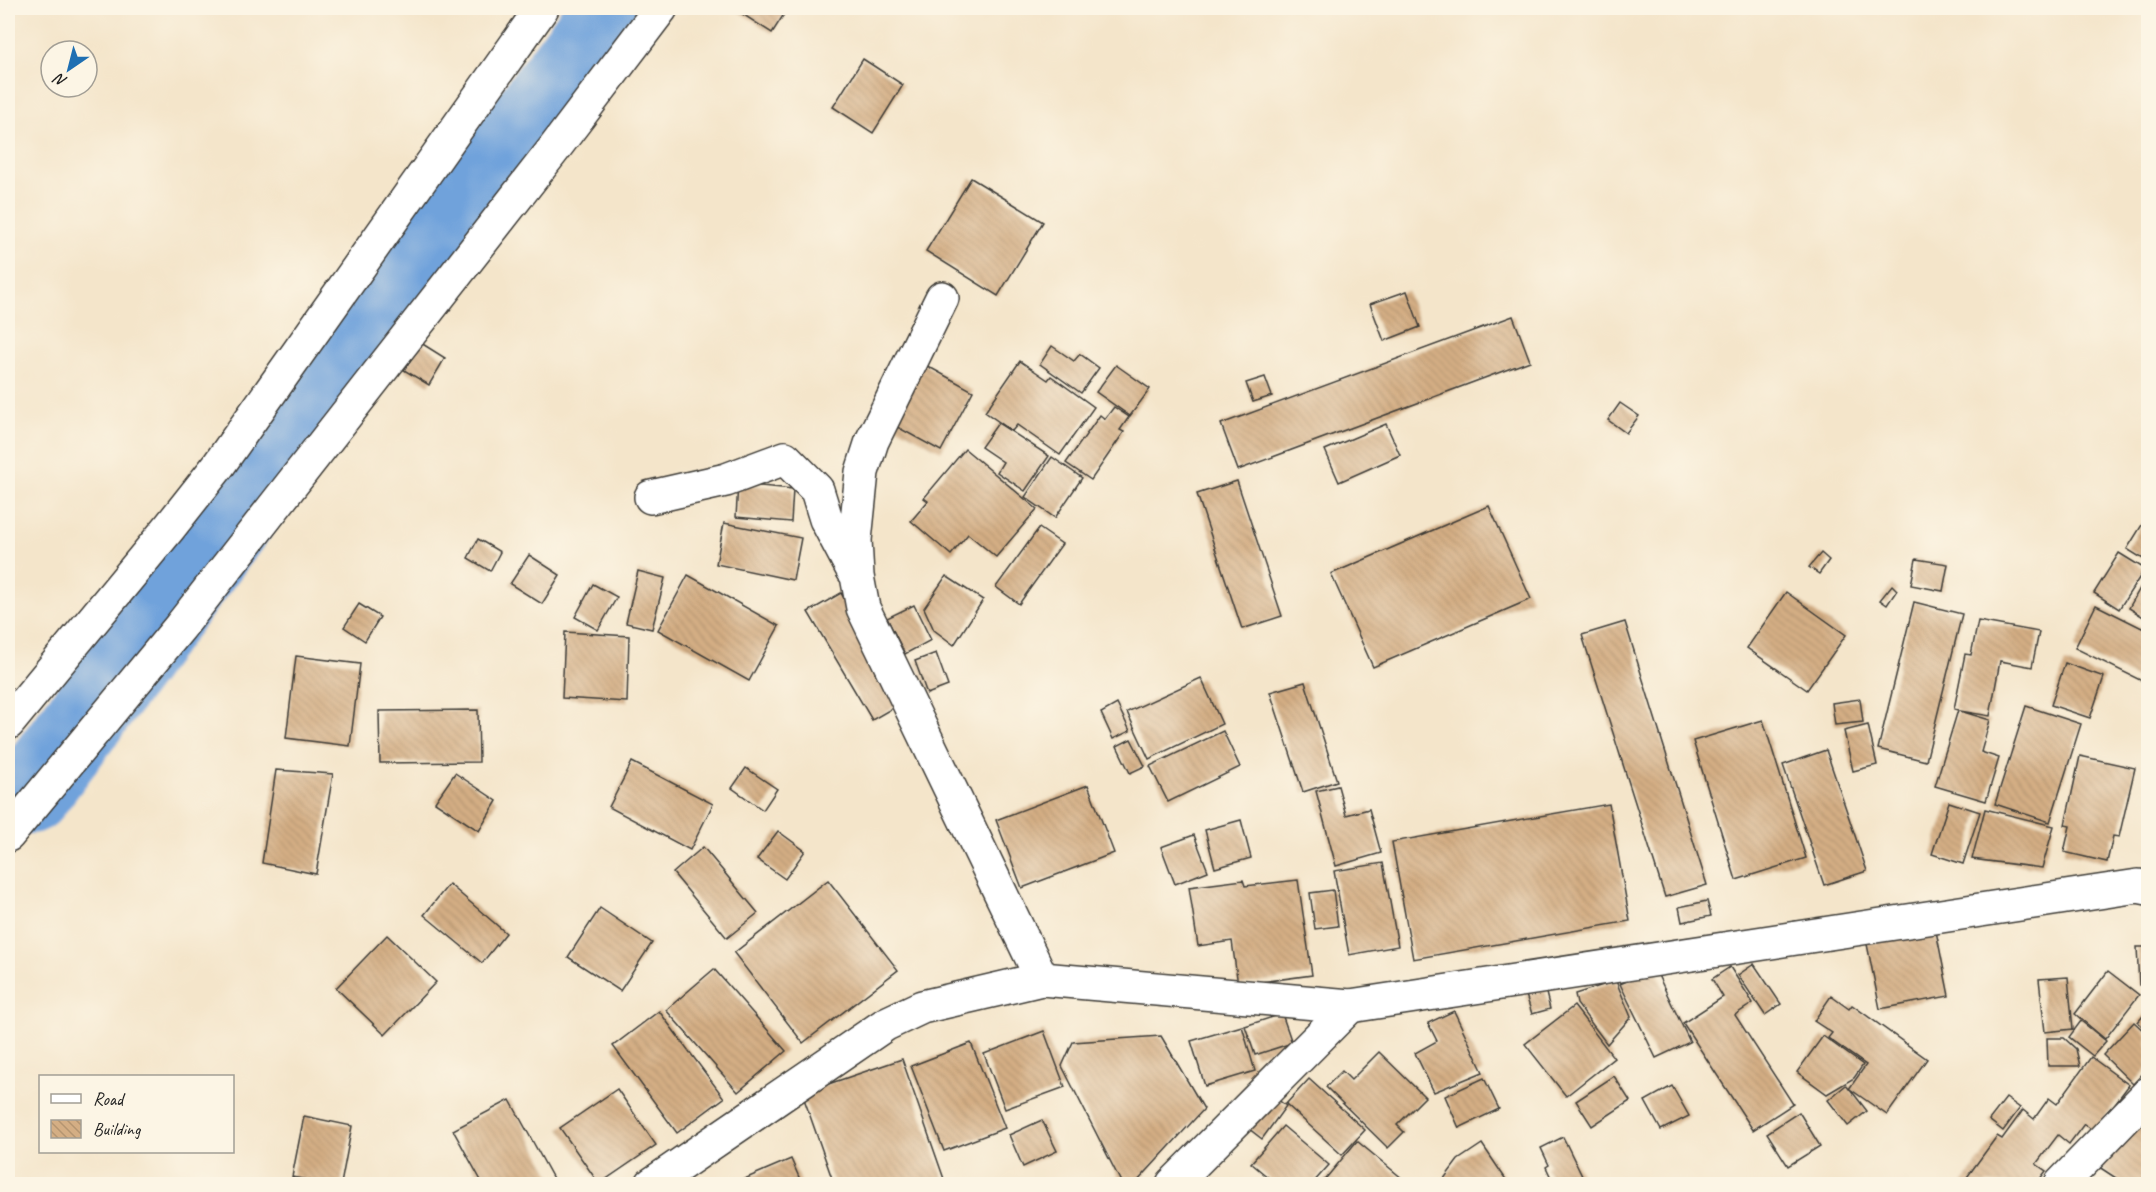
<svg xmlns="http://www.w3.org/2000/svg" width="2156" height="1192" viewBox="0 0 2156 1192" font-family="Caveat,sans-serif">
	<style>
		.lines { fill: none; stroke-linecap: round; stroke-linejoin: round }
		.river { stroke: #6fa2db; stroke-width: 82 }
		.building { fill: url(#building-back-hatch) }
		.minor-casing { stroke: #3c3a36; stroke-width: 36 }
		.minor { stroke: #fff; stroke-width: 33 }
	</style>
	<defs>
		<pattern id="building-back-hatch" width="6" height="6" patternUnits="userSpaceOnUse" patternTransform="scale(1.5)"><rect width="6" height="6" fill="#d4ae84"/><path d="M-1 5l2 2M0 0l6 6M5-1l2 2" fill="none" stroke="#b59571"/></pattern>
	</defs>
	<rect width="100%" height="100%" fill="#fcf5e5"/>
	<filter id="ink" filterUnits="userSpaceOnUse"><feTurbulence type="fractalNoise" baseFrequency=".0167" numOctaves="2"/><feDisplacementMap in="SourceGraphic" scale="12" xChannelSelector="R" yChannelSelector="G"/><feConvolveMatrix kernelMatrix="1 2 1 2 8 2 1 2 1" color-interpolation-filters="sRGB"/></filter>
	<filter id="wash" filterUnits="userSpaceOnUse"><feTurbulence type="fractalNoise" baseFrequency=".008" numOctaves="4" result="noise"/><feDisplacementMap in="SourceGraphic" scale="24" xChannelSelector="R" yChannelSelector="G"/><feGaussianBlur stdDeviation="1.35" result="paint"/><feColorMatrix in="noise" values="0 0 0 0 0 0 0 0 0 0 0 0 0 0 0 0 0 1.4 0 .05"/><feComposite in="paint" operator="in"/></filter>
	<g filter="url(#wash)">
		<rect width="100%" height="100%" fill="#f4e5ca"/>
		<g class="lines">
			<path class="river" d="M29,793L613,8"/>
		</g>
		<g id="blocks">
			<g class="building">
				<path d="M733,8H788L772,33Z"/>
				<path d="M863,59L903,85L873,133L833,107Z"/>
				<path d="M971,178L1043,222L998,296L926,251Z"/>
				<path d="M1407,291L1420,327L1384,341L1370,304Z"/>
				<path d="M1513,316L1530,361L1238,470L1221,424Z"/>
				<path d="M421,343L445,358L429,385L404,370Z"/>
				<path d="M1052,346L1074,361L1080,354L1099,368L1081,393L1040,364Z"/>
				<path d="M1020,361L1048,380L1051,376L1094,407L1060,455L1017,425L1012,431L985,412Z"/>
				<path d="M920,362L973,391L941,451L888,422Z"/>
				<path d="M1116,365L1150,389L1130,416L1096,392Z"/>
				<path d="M1265,377L1272,396L1253,402L1246,383Z"/>
				<path d="M1620,403L1639,416L1626,433L1608,420Z"/>
				<path d="M1114,407L1129,417L1120,430L1124,432L1091,480L1066,463L1100,415L1105,419Z"/>
				<path d="M998,423L1049,456L1025,491L997,472L1003,462L981,447Z"/>
				<path d="M1386,424L1400,455L1339,482L1325,450Z"/>
				<path d="M965,449L1037,509L996,557L968,534L951,555L911,521L928,501L924,498Z"/>
				<path d="M1052,457L1082,478L1055,518L1025,497Z"/>
				<path d="M1237,481L1282,616L1242,629L1197,494Z"/>
				<path d="M738,484L793,489L791,522L736,517Z"/>
				<path d="M1489,506L1531,599L1373,667L1331,574Z"/>
				<path d="M2145,520L2148,522V562L2127,549Z"/>
				<path d="M724,523L801,538L793,580L716,564Z"/>
				<path d="M1039,528L1062,544L1019,604L996,587Z"/>
				<path d="M478,539L500,552L490,571L468,558Z"/>
				<path d="M1821,553L1829,560L1819,574L1809,567Z"/>
				<path d="M2119,553L2145,569L2119,609L2094,593Z"/>
				<path d="M529,555L560,575L542,604L510,584Z"/>
				<path d="M1916,559L1948,564L1943,591L1911,585Z"/>
				<path d="M638,571L665,578L652,629L626,623Z"/>
				<path d="M2148,574V620L2129,608Z"/>
				<path d="M688,575L779,626L749,681L658,630Z"/>
				<path d="M946,576L983,600L954,645L934,630L924,608Z"/>
				<path d="M593,584L617,597L598,630L575,617Z"/>
				<path d="M1892,585L1897,590L1887,605L1880,600Z"/>
				<path d="M1786,592L1846,635L1807,690L1747,648Z"/>
				<path d="M841,593L905,701L872,720L808,612Z"/>
				<path d="M1914,602L1962,614L1926,761L1878,749Z"/>
				<path d="M359,604L380,617L365,641L344,627Z"/>
				<path d="M914,605L931,640L905,654L887,618Z"/>
				<path d="M2096,605L2148,631V668L2142,681L2075,648Z"/>
				<path d="M1978,621L2039,632L2032,667L2000,661L1990,716L1960,711L1990,720L1981,752L1999,758L1986,801L1935,786L1958,710L1954,709L1965,654L1971,655Z"/>
				<path d="M1625,622L1707,885L1665,897L1582,635Z"/>
				<path d="M565,632L629,636L627,702L562,698Z"/>
				<path d="M936,653L948,686L927,694L915,661Z"/>
				<path d="M296,656L360,664L350,746L286,738Z"/>
				<path d="M2065,663L2104,677L2090,718L2051,705Z"/>
				<path d="M1201,678L1222,724L1149,759L1127,712Z"/>
				<path d="M1305,682L1337,781L1303,792L1270,692Z"/>
				<path d="M1860,699L1863,722L1835,725L1832,703Z"/>
				<path d="M1117,704L1130,731L1113,739L1101,713Z"/>
				<path d="M2026,706L2081,724L2050,822L1995,804Z"/>
				<path d="M478,710L479,762L380,763L379,711Z"/>
				<path d="M1763,720L1806,858L1736,880L1693,741Z"/>
				<path d="M1868,725L1877,765L1853,771L1844,731Z"/>
				<path d="M1223,731L1240,767L1168,802L1150,766Z"/>
				<path d="M1131,739L1145,766L1130,773L1117,746Z"/>
				<path d="M1826,750L1867,871L1824,885L1783,765Z"/>
				<path d="M2080,756L2135,768L2119,837L2113,836L2107,862L2064,852L2070,826L2065,825Z"/>
				<path d="M632,762L713,804L690,850L609,807Z"/>
				<path d="M746,768L777,789L763,810L732,788Z"/>
				<path d="M276,770L333,774L316,874L262,863Z"/>
				<path d="M455,773L497,801L479,831L435,802Z"/>
				<path d="M1088,785L1114,853L1022,888L996,820Z"/>
				<path d="M1338,786L1346,815L1369,809L1381,853L1336,866L1316,791Z"/>
				<path d="M1949,802L1980,812L1963,864L1932,854Z"/>
				<path d="M1609,804L1630,921L1413,959L1392,842Z"/>
				<path d="M1985,809L2054,826L2042,868L1972,859Z"/>
				<path d="M1241,820L1251,858L1215,868L1205,830Z"/>
				<path d="M778,831L805,851L785,879L757,859Z"/>
				<path d="M1194,835L1208,871L1175,884L1161,847Z"/>
				<path d="M703,847L758,913L727,938L673,873Z"/>
				<path d="M1383,863L1398,946L1349,955L1334,871Z"/>
				<path d="M828,880L898,970L803,1043L734,953Z"/>
				<path d="M1243,880L1245,886L1298,880L1312,975L1238,985L1232,941L1198,946L1189,887Z"/>
				<path d="M449,884L506,933L482,963L424,915Z"/>
				<path d="M1333,890L1338,926L1315,929L1310,893Z"/>
				<path d="M1707,901L1711,916L1682,922L1679,907Z"/>
				<path d="M600,908L652,943L620,991L568,957Z"/>
				<path d="M1936,931L1949,996L1880,1009L1867,944Z"/>
				<path d="M387,935L436,982L385,1035L336,988Z"/>
				<path d="M2137,947H2148V984L2139,985Z"/>
				<path d="M1754,964L1781,1004L1765,1015L1738,975Z"/>
				<path d="M1730,967L1753,1003L1735,1015L1793,1104L1753,1130L1683,1023L1723,997L1712,979Z"/>
				<path d="M714,969L786,1051L738,1092L666,1010Z"/>
				<path d="M1655,969L1690,1042L1656,1058L1620,984Z"/>
				<path d="M2108,971L2139,995L2105,1039L2075,1014Z"/>
				<path d="M2068,977L2073,1029L2045,1032L2039,979Z"/>
				<path d="M1616,981L1631,1017L1607,1044L1577,1004L1575,994Z"/>
				<path d="M1545,989L1550,1009L1532,1014L1526,995Z"/>
				<path d="M1831,996L1849,1009L1852,1005L1927,1059L1887,1115L1850,1089L1867,1111L1848,1126L1828,1100L1846,1085L1849,1089L1866,1065L1828,1038L1832,1033L1814,1021Z"/>
				<path d="M1574,1006L1614,1058L1566,1096L1525,1044Z"/>
				<path d="M2148,1010V1032L2138,1022Z"/>
				<path d="M659,1011L724,1098L677,1133L613,1046Z"/>
				<path d="M1454,1011L1483,1072L1434,1092L1415,1053L1437,1041L1428,1023Z"/>
				<path d="M1282,1014L1292,1043L1255,1055L1245,1026Z"/>
				<path d="M2081,1021L2106,1041L2093,1056L2069,1037Z"/>
				<path d="M2134,1022L2148,1035V1068L2133,1084L2103,1055Z"/>
				<path d="M1242,1026L1255,1071L1205,1086L1191,1041Z"/>
				<path d="M1044,1031L1065,1087L1005,1109L984,1054Z"/>
				<path d="M1161,1036L1204,1109L1135,1184H1122L1062,1066L1073,1042Z"/>
				<path d="M1823,1036L1863,1065L1854,1078L1827,1094L1797,1072Z"/>
				<path d="M2047,1038H2064L2076,1049L2080,1066H2048Z"/>
				<path d="M971,1043L1005,1128L944,1151L911,1066Z"/>
				<path d="M1379,1052L1425,1097L1397,1125L1404,1132L1388,1148L1326,1087L1342,1071L1351,1080Z"/>
				<path d="M2091,1057L2129,1085L2094,1131L2084,1124L2069,1144L2058,1135L2036,1164L2046,1171L2036,1184H1962L1997,1136L2002,1139L2023,1110L2034,1119L2049,1098L2057,1104Z"/>
				<path d="M902,1059L944,1179L929,1184H834L802,1093Z"/>
				<path d="M1614,1076L1630,1101L1592,1126L1576,1101Z"/>
				<path d="M1484,1078L1499,1109L1459,1128L1445,1096Z"/>
				<path d="M1309,1079L1365,1130L1342,1155L1286,1104Z"/>
				<path d="M1672,1086L1689,1116L1661,1130L1645,1101Z"/>
				<path d="M617,1089L656,1145L599,1184L560,1128Z"/>
				<path d="M1273,1096L1286,1106L1262,1139L1248,1128Z"/>
				<path d="M2006,1098L2020,1108L2003,1131L1989,1120Z"/>
				<path d="M510,1100L556,1184H483L453,1130Z"/>
				<path d="M2148,1101V1171L2139,1184H2125L2093,1163Z"/>
				<path d="M1799,1112L1820,1146L1788,1166L1767,1133Z"/>
				<path d="M304,1116L352,1126L341,1184H328L292,1177Z"/>
				<path d="M1042,1120L1057,1151L1023,1167L1009,1135Z"/>
				<path d="M1283,1126L1329,1165L1312,1184H1276L1251,1163Z"/>
				<path d="M1563,1137L1582,1176L1566,1184H1554L1546,1167L1549,1165L1541,1148Z"/>
				<path d="M1357,1141L1409,1184H1321Z"/>
				<path d="M1482,1144L1509,1184H1440L1458,1160Z"/>
				<path d="M791,1159L802,1184H736L735,1183Z"/>
			</g>
		</g>
	</g>
	<g filter="url(#ink)">
		<use href="#blocks" fill-opacity="0" stroke="#3c3a36" stroke-width="1.5"/>
		<g class="lines">
			<defs>
				<g id="minor">
					<path d="M942,298L872,441L862,472L855,540L857,576L863,608L1042,979"/>
					<path d="M651,497L726,480L785,458L817,490L826,519L853,570"/>
					<path d="M8,723L169,528L218,466L542,8"/>
					<path d="M8,835L180,627L554,149L661,8"/>
					<path d="M652,1184L886,1024L922,1007L1042,979L1350,1006L2138,886L2148,888"/>
					<path d="M1173,1184L1350,1006"/>
					<path d="M2061,1184L2148,1094"/>
				</g>
			</defs>
			<use href="#minor" class="minor-casing"/>
			<use href="#minor" class="minor"/>
		</g>
	</g>
	<rect width="2156" height="1192" fill="none" stroke="#fcf5e5" stroke-width="30"/>
	<rect x="39" y="1075" width="195" height="78" fill="#fcf5e5" stroke="#a29e95" stroke-width="1.5"/>
	<rect x="51" y="1094" width="30" height="9" fill="#ffffff" stroke="#a29e95" stroke-width="1.5"/>
	<text x="93" y="1105" font-size="18" fill="#1c1c1c">Road</text>
	<rect x="51" y="1120" width="30" height="18" fill="url(#building-back-hatch)" stroke="#a29e95" stroke-width="1.5"/>
	<text x="93" y="1135" font-size="18" fill="#1c1c1c">Building</text>
	<g transform="translate(69 69) rotate(215)"><circle r="28" fill="#fcf5e5" stroke="#a29e95" stroke-width="1.5"/>
	<path d="M0-4.5L10 22L0 15L-10 22Z" fill="#1f6fb2"/>
	<text y="-9" font-size="16" font-weight="bold" text-anchor="middle" fill="#1c1c1c">N</text>
	</g>
</svg>
